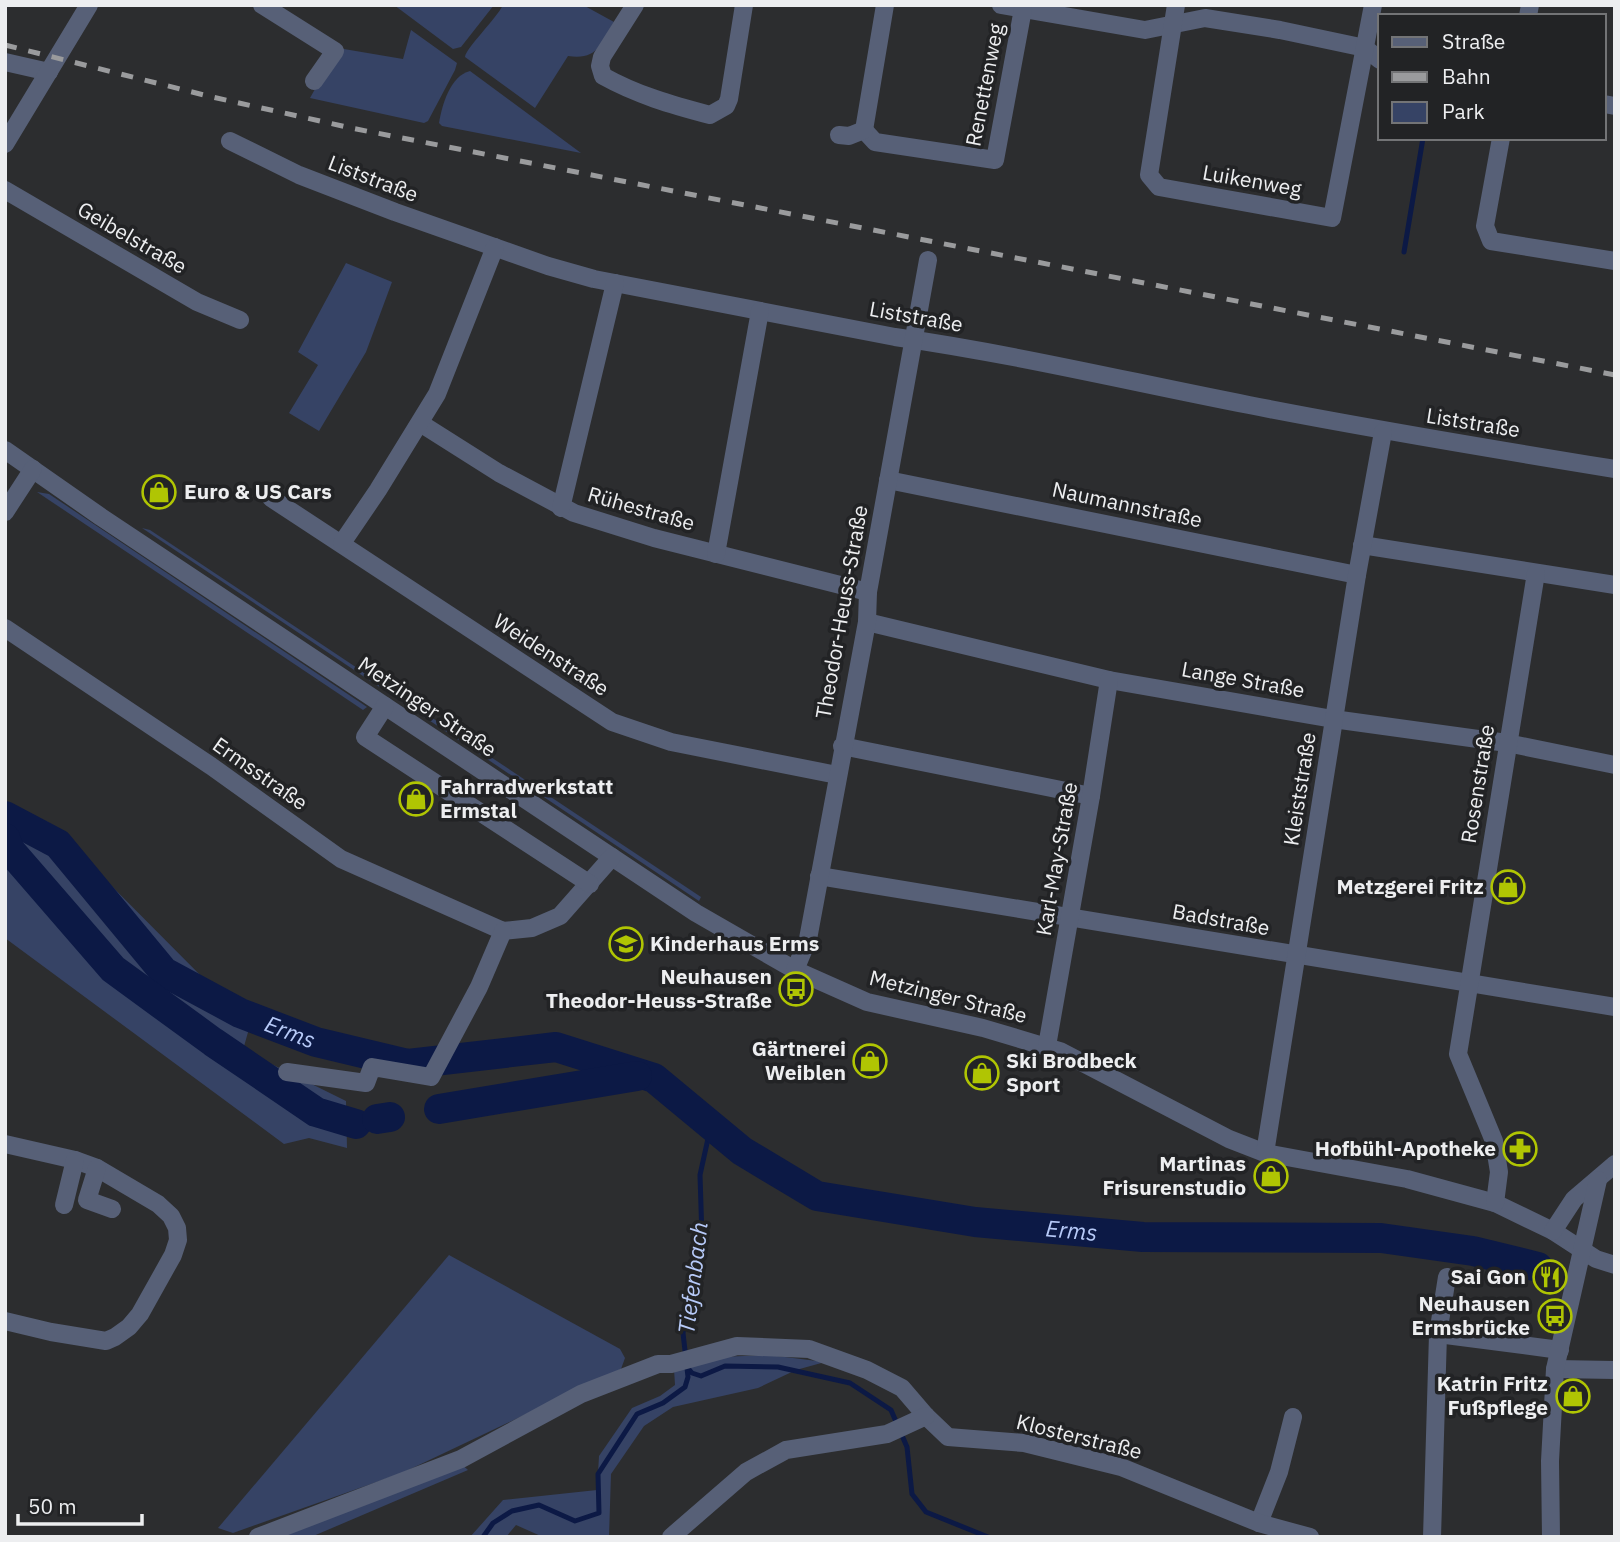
<svg xmlns="http://www.w3.org/2000/svg" width="1620" height="1542" viewBox="0 0 1620 1542" font-family="'IBM Plex Sans',sans-serif">
	<style>
		.green { fill: #364365 }
		.lines { fill: none; stroke-linecap: round; stroke-linejoin: round }
		.stream { stroke: #0c1945; stroke-width: 5 }
		.river { stroke: #0c1945; stroke-width: 30 }
		.minor { stroke: #576077; stroke-width: 18 }
		.rail { stroke: #9a9b9d; stroke-width: 5; stroke-dasharray: 12 12; stroke-linecap: butt }
		.labels { text-anchor: middle; stroke-width: 7; stroke-linejoin: round; paint-order: stroke }
		.street-label { font-size: 21px; fill: #edeef0; stroke: #222325 }
		.poi-label { font-size: 21px; font-weight: bold; fill: #edeef0; stroke: #222325; text-anchor: end }
		.water-label { font-size: 23px; font-style: italic; fill: #b7caf8; stroke: #222325 }
	</style>
	<rect width="100%" height="100%" fill="#2c2d2f"/>
	<g class="green">
		<path d="M394,5H494L461,47L453,49Z"/>
		<path d="M503,5H583L614,22C600,45 598,60 568,56L535,108L465,57C466,48 496,19 503,5Z"/>
		<path d="M411,30L457,63L455,70L428,121L424,123L310,98L338,48L403,59Z"/>
		<path d="M470,71L581,153L442,126L439,123C442,105 450,76 470,71Z"/>
		<path d="M346,263L392,282L366,352L319,431L289,413L318,365L298,352Z"/>
		<path d="M37,492L49,494L367,707L363,710Z"/>
		<path d="M142,528L150,530L701,897L699,901Z"/>
		<path d="M5,806L48,822L211,986L254,1011L243,1050L346,1101L347,1148L309,1138L284,1144L5,938Z"/>
		<path d="M449,1255L620,1349L625,1358L621,1369L402,1473L233,1533L218,1528Z"/>
		<path d="M769,1355L825,1362L796,1370L758,1388L673,1407L644,1426L611,1474L609,1537H543L516,1525L506,1537H470L503,1500L597,1490L599,1456L632,1408L660,1396L675,1385L674,1369L717,1357Z"/>
		<path d="M460,1463L468,1470L311,1537H275Z"/>
	</g>
	<g class="lines">
		<g class="stream">
			<path d="M1404,252L1423,138"/>
			<path d="M687,1367L692,1373L701,1376L725,1366L778,1367L850,1383L891,1410L907,1447L912,1494L926,1512L988,1537"/>
			<path d="M483,1537L493,1523L512,1511L539,1505L575,1521L599,1513L598,1474L637,1414L663,1403L685,1387L688,1377L683,1333L702,1238L700,1175L711,1125"/>
		</g>
		<g class="river">
			<path id="s1" d="M5,816L58,844L164,972L240,1013L316,1042L408,1064L556,1047L654,1078L742,1151L817,1196L975,1222L1143,1237L1381,1238L1473,1251L1538,1267"/>
			<path d="M5,838L9,849L113,969L213,1042L316,1112L356,1124"/>
			<path d="M439,1109L637,1076"/>
			<path d="M377,1119L390,1117"/>
		</g>
		<g class="minor">
			<path d="M262,5L335,51L314,81"/>
			<path d="M635,5L602,57L600,66L603,76C637,95 672,105 710,115L726,106L729,99L744,5"/>
			<path d="M1001,5L1145,30L1205,18L1280,30L1365,48L1380,60"/>
			<path d="M1176,5L1149,175L1159,187L1332,218L1373,5"/>
			<path d="M1528,16L1530,5"/>
			<path d="M5,62L49,72"/>
			<path d="M1604,104L1615,106"/>
			<path d="M864,130L875,142L995,160L1023,9"/>
			<path d="M839,135L849,136L864,130L885,5"/>
			<path d="M1501,138L1485,226L1491,241L1615,261"/>
			<path d="M230,141L299,175L395,212L548,266L594,279L895,337C1014,354 1131,382 1249,405C1370,429 1492,449 1615,469"/>
			<path d="M5,144L89,5"/>
			<path d="M5,190L197,302L240,320"/>
			<path d="M420,423L499,473L574,513L654,538L868,592"/>
			<path d="M5,450L101,517L696,913L795,970L867,1002L983,1028L1060,1051L1229,1139L1265,1153L1407,1179L1495,1203L1553,1231L1596,1259L1615,1265"/>
			<path d="M888,480L1357,575"/>
			<path d="M271,498L612,722L671,742L837,775"/>
			<path d="M561,508L615,283"/>
			<path d="M5,512L33,469"/>
			<path d="M342,543L378,490L437,394L495,247"/>
			<path d="M1362,545L1615,585"/>
			<path d="M716,554L760,311"/>
			<path d="M867,622L1109,680L1333,719L1507,743L1615,765"/>
			<path d="M5,628L211,766L341,859L503,931L532,928L560,916L612,857"/>
			<path d="M385,706L365,737L590,884"/>
			<path d="M842,746L1091,796"/>
			<path d="M819,876L1615,1007"/>
			<path d="M795,970L808,939L867,622L868,592L928,260"/>
			<path d="M1047,1046L1091,796L1109,680"/>
			<path d="M287,1072L366,1083L372,1067L431,1077L479,987L503,931"/>
			<path d="M5,1144L75,1160L97,1168L158,1204L171,1216L177,1228L178,1240L173,1255L140,1314L129,1327L115,1337L106,1341L51,1332L5,1321"/>
			<path d="M1265,1153L1357,575L1383,432"/>
			<path d="M97,1168L87,1200L112,1209"/>
			<path d="M1495,1203L1499,1172L1494,1141L1458,1054L1536,573"/>
			<path d="M64,1205L75,1160"/>
			<path d="M1553,1231L1574,1199L1615,1164"/>
			<path d="M1438,1334L1560,1350"/>
			<path d="M1555,1369L1615,1370"/>
			<path d="M1259,1523L1279,1472L1293,1417"/>
			<path d="M258,1537L461,1459L581,1394L658,1364H671L737,1346L809,1349L867,1370L902,1388L926,1416L948,1437L1024,1443L1121,1467L1259,1523L1310,1537"/>
			<path d="M671,1537L746,1472L786,1450L887,1434L926,1416"/>
			<path d="M1432,1537L1438,1334L1447,1277"/>
			<path d="M1551,1537L1550,1461L1555,1369L1598,1180"/>
		</g>
		<path class="rail" d="M5,45L208,96L351,128L1615,375"/>
	</g>
	<defs>
		<symbol id="shop-ring" viewBox="-11 -11 22 22"><circle r="9.5" fill="#222325" stroke="#b0c503" stroke-width="1.5"/><path d="M-5-2.5h2.3a2.7 3.5 0 0 1 5.4 0H5L5.5 6h-11ZM-1.5-2.5h3a1.5 2.3 0 0 0-3 0Z" fill="#b0c503"/></symbol>
		<symbol id="school-ring" viewBox="-11 -11 22 22"><circle r="9.5" fill="#222325" stroke="#b0c503" stroke-width="1.5"/><path d="M0-5L7-2L0 1L-7-2ZM-4 1L0 2.5L4 1V4Q0 6-4 4Z" fill="#b0c503"/></symbol>
		<symbol id="bus-ring" viewBox="-11 -11 22 22"><circle r="9.5" fill="#222325" stroke="#b0c503" stroke-width="1.5"/><path d="M-5-6H5V4H4V6H2V4H-2V6H-4V4H-5ZM-3.5-4V0h7V-4ZM-3.5 1.2v1.5H-2V1.2ZM2 1.2v1.5H3.5V1.2Z" fill="#b0c503"/></symbol>
		<symbol id="pharmacy-ring" viewBox="-11 -11 22 22"><circle r="9.5" fill="#222325" stroke="#b0c503" stroke-width="1.5"/><path d="M-2-6h4v4h4v4h-4v4h-4v-4h-4v-4h4Z" fill="#b0c503"/></symbol>
		<symbol id="restaurant-ring" viewBox="-11 -11 22 22"><circle r="9.5" fill="#222325" stroke="#b0c503" stroke-width="1.5"/><path d="M-5-6h1v4h1v-4h1v4h1v-4h1v5L-1.5 .5V6h-2V.5L-5-1ZM5-6V6H3V1.5H1.5Q1.5-4 5-6Z" fill="#b0c503"/></symbol>
	</defs>
	<g fill-rule="evenodd">
		<use href="#shop-ring" x="140" y="473" width="38" height="38"/>
		<use href="#shop-ring" x="397" y="780" width="38" height="38"/>
		<use href="#shop-ring" x="1489" y="868" width="38" height="38"/>
		<use href="#school-ring" x="607" y="925" width="38" height="38"/>
		<use href="#bus-ring" x="777" y="970" width="38" height="38"/>
		<use href="#shop-ring" x="851" y="1042" width="38" height="38"/>
		<use href="#shop-ring" x="963" y="1054" width="38" height="38"/>
		<use href="#pharmacy-ring" x="1501" y="1130" width="38" height="38"/>
		<use href="#shop-ring" x="1252" y="1157" width="38" height="38"/>
		<use href="#restaurant-ring" x="1531" y="1258" width="38" height="38"/>
		<use href="#bus-ring" x="1536" y="1297" width="38" height="38"/>
		<use href="#shop-ring" x="1554" y="1377" width="38" height="38"/>
	</g>
	<g class="labels">
		<g class="street-label">
			<text transform="translate(985 85) rotate(-79)" y="7">Renettenweg</text>
			<text transform="translate(373 179) rotate(21)" y="7">Liststraße</text>
			<text transform="translate(1252 181) rotate(10)" y="7">Luikenweg</text>
			<text transform="translate(132 238) rotate(30)" y="7">Geibelstraße</text>
			<text transform="translate(916 317) rotate(10)" y="7">Liststraße</text>
			<text transform="translate(1473 423) rotate(9)" y="7">Liststraße</text>
			<text transform="translate(1127 505) rotate(12)" y="7">Naumannstraße</text>
			<text transform="translate(641 509) rotate(16)" y="7">Rühestraße</text>
			<text transform="translate(842 612) rotate(-80)" y="7">Theodor-Heuss-Straße</text>
			<text transform="translate(551 655) rotate(33)" y="7">Weidenstraße</text>
			<text transform="translate(1243 680) rotate(10)" y="7">Lange Straße</text>
			<text transform="translate(427 707) rotate(34)" y="7">Metzinger Straße</text>
			<text transform="translate(260 774) rotate(35)" y="7">Ermsstraße</text>
			<text transform="translate(1478 784) rotate(-81)" y="7">Rosenstraße</text>
			<text transform="translate(1300 789) rotate(-81)" y="7">Kleiststraße</text>
			<text transform="translate(1057 859) rotate(-80)" y="7">Karl-May-Straße</text>
			<text transform="translate(1221 920) rotate(10)" y="7">Badstraße</text>
			<text transform="translate(948 997) rotate(14)" y="7">Metzinger Straße</text>
			<text transform="translate(1079 1437) rotate(14)" y="7">Klosterstraße</text>
		</g>
		<g class="poi-label">
			<text x="184" y="499" text-anchor="start">Euro &amp; US Cars</text>
			<text x="440" y="794" text-anchor="start">Fahrradwerkstatt<tspan x="440" dy="24">Ermstal</tspan></text>
			<text x="1484" y="894">Metzgerei Fritz</text>
			<text x="650" y="951" text-anchor="start">Kinderhaus Erms</text>
			<text x="772" y="984">Neuhausen<tspan x="772" dy="24">Theodor-Heuss-Straße</tspan></text>
			<text x="846" y="1056">Gärtnerei<tspan x="846" dy="24">Weiblen</tspan></text>
			<text x="1006" y="1068" text-anchor="start">Ski Brodbeck<tspan x="1006" dy="24">Sport</tspan></text>
			<text x="1496" y="1156">Hofbühl-Apotheke</text>
			<text x="1246" y="1171">Martinas<tspan x="1246" dy="24">Frisurenstudio</tspan></text>
			<text x="1526" y="1284">Sai Gon</text>
			<text x="1530" y="1311">Neuhausen<tspan x="1530" dy="24">Ermsbrücke</tspan></text>
			<text x="1548" y="1391">Katrin Fritz<tspan x="1548" dy="24">Fußpflege</tspan></text>
		</g>
		<g class="water-label">
			<text dy="8" stroke="none"><textPath href="#s1" startOffset="366">Erms</textPath></text>
			<text dy="8" stroke="none"><textPath href="#s1" startOffset="1199">Erms</textPath></text>
			<text transform="translate(693 1278) rotate(-83)" y="8">Tiefenbach</text>
		</g>
	</g>
	<rect width="1620" height="1542" fill="none" stroke="#edeef0" stroke-width="14"/>
	<rect x="1378" y="14" width="228" height="126" fill="#222325" stroke="#737476" stroke-width="2"/>
	<rect x="1392" y="37" width="35" height="10" fill="#576077" stroke="#737476" stroke-width="2"/>
	<text x="1442" y="49" font-size="21" fill="#edeef0">Straße</text>
	<rect x="1392" y="72" width="35" height="10" fill="#9a9b9d" stroke="#737476" stroke-width="2"/>
	<text x="1442" y="84" font-size="21" fill="#edeef0">Bahn</text>
	<rect x="1392" y="102" width="35" height="21" fill="#364365" stroke="#737476" stroke-width="2"/>
	<text x="1442" y="119" font-size="21" fill="#edeef0">Park</text>
	<path d="M18 1514v10h124v-10" fill="none" stroke="#edeef0" stroke-width="3.5"/>
	<text x="28" y="1514" font-size="21" fill="#edeef0" stroke="#222325" stroke-width="5" paint-order="stroke">50 m</text>
</svg>
